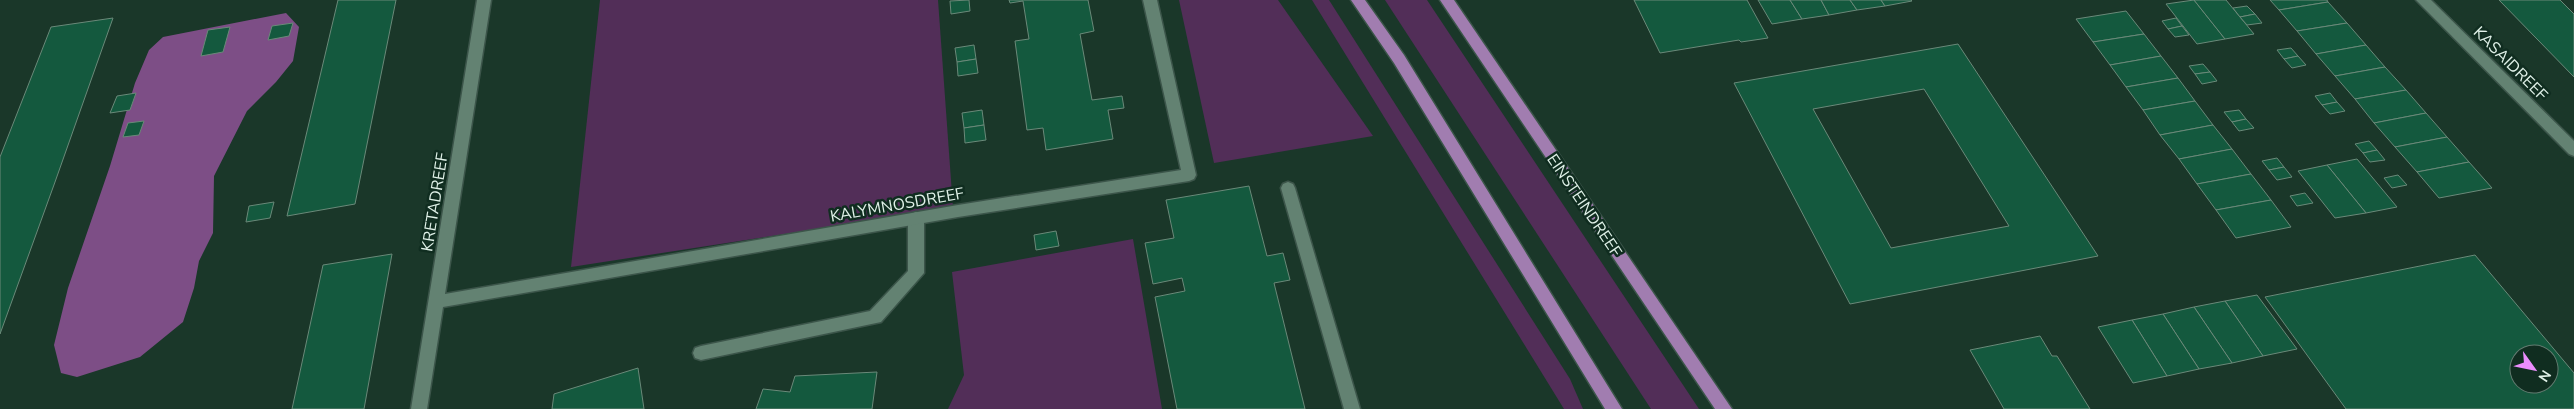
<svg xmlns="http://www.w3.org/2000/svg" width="2574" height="409" viewBox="0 0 2574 409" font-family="'Nunito Sans',sans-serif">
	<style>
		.green { fill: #522e58 }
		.forest { fill: #7d4e86 }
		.building { fill: #14593e; stroke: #6a8979; fill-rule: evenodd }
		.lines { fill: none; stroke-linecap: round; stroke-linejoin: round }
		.service-casing { stroke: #3c554a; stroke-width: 3 }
		.minor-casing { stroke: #3c554a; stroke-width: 3 }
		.primary-casing { stroke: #3c554a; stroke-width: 3 }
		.service { fill: #638272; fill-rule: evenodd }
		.minor { fill: #638272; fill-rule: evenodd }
		.primary { fill: #a17db0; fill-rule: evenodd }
		.labels { text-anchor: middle; stroke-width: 5; stroke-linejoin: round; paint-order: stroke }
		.street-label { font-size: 16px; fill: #e0f1e8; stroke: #102d20 }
	</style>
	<rect width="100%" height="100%" fill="#1a3729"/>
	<g class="green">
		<path d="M600,0H938L953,208L571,267Z"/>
		<path d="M1179,0H1278L1373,136L1214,163Z"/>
		<path d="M1312,0H1329L1570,379L1583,409H1564Z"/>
		<path d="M1385,0H1427L1699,409H1651Z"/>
		<path d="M1133,239L1162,409H948L964,375L952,272Z"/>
	</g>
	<path class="forest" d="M286,13L299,27L293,61L276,82L247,111L214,176L213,233L199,261L194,288L183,322L140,357L77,377L61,373L54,345L68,288L110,166L135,83L149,50L163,37Z"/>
	<g class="building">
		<path d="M338,0H396L355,204L287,216Z"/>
		<path d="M969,0L970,11L951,14L950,1Z"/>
		<path d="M1009,0H1088L1094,31L1080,34L1092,100L1122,96L1124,108L1108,110L1113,139L1046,150L1043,128L1027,130L1015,41L1029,39L1023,1L1010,3Z"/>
		<path d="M1634,0H1747L1768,38L1741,42L1739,40L1660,53Z"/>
		<path d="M1758,0H1790L1802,19L1772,24Z"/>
		<path d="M1790,0H1821L1829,15L1802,19Z"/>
		<path d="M1821,0H1850L1857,10L1829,15Z"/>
		<path d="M1850,0H1881L1885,6L1857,10Z"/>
		<path d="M1881,0H1911L1912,1L1885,6Z"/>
		<path d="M2194,0L2225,39L2197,44L2166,4Z"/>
		<path d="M2194,0H2226L2254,34L2225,39Z"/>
		<path d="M2270,0H2327L2328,2L2279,10Z"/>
		<path d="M2499,0H2560L2574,14V77Z"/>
		<path d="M2328,2L2347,23L2297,31L2279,10Z"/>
		<path d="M2247,6L2255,14L2240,17L2233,8Z"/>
		<path d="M2126,11L2144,34L2093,42L2076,19Z"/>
		<path d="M2255,14L2262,23L2247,25L2240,17Z"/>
		<path d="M113,18L55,182L0,334V157L51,27Z"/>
		<path d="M2176,18L2182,26L2168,29L2162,21Z"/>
		<path d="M293,23L289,36L268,40L272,26Z"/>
		<path d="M2347,23L2366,45L2316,54L2297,31Z"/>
		<path d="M2182,26L2189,35L2175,37L2168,29Z"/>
		<path d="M230,27L223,52L201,56L208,30Z"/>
		<path d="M2144,34L2161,56L2110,65L2093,42Z"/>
		<path d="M1958,44L2098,256L1850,304L1734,83ZM1924,89L2009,226L1891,248L1813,109Z"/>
		<path d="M974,45L976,59L957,62L955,48Z"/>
		<path d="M2366,45L2385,67L2335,76L2316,54Z"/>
		<path d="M2291,48L2298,56L2284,59L2277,50Z"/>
		<path d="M2161,56L2178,78L2126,87L2110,65Z"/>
		<path d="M2298,56L2306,65L2292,68L2284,59Z"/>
		<path d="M976,59L978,73L958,76L957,62Z"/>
		<path d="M2203,64L2210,72L2195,74L2189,66Z"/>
		<path d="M2385,67L2406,90L2355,99L2335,76Z"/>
		<path d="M2210,72L2217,81L2202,84L2195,74Z"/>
		<path d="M2178,78L2195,101L2143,110L2126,87Z"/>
		<path d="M2406,90L2426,113L2374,123L2355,99Z"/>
		<path d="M136,93L130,110L110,113L117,96Z"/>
		<path d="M2330,93L2337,102L2322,105L2315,96Z"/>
		<path d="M2195,101L2213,125L2160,135L2143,110Z"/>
		<path d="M2337,102L2345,111L2330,114L2322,105Z"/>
		<path d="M982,110L984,125L964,128L962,113Z"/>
		<path d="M2239,110L2246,119L2232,122L2224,112Z"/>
		<path d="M2426,113L2447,137L2395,147L2374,123Z"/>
		<path d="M2246,119L2254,128L2239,131L2232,122Z"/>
		<path d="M144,121L139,135L123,137L128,123Z"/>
		<path d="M984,125L986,140L965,143L964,128Z"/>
		<path d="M2213,125L2232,149L2179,159L2160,135Z"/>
		<path d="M2447,137L2469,162L2417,172L2395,147Z"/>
		<path d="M2369,141L2377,150L2363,153L2355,144Z"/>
		<path d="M2232,149L2251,174L2197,184L2179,159Z"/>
		<path d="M2377,150L2385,160L2370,162L2363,153Z"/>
		<path d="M2277,158L2284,167L2269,170L2262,161Z"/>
		<path d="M2357,159L2397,207L2366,213L2327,165Z"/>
		<path d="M2469,162L2492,188L2439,198L2417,172Z"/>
		<path d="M2327,165L2366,213L2335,218L2298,171Z"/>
		<path d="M2284,167L2292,177L2277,180L2269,170Z"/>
		<path d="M2251,174L2271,200L2216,210L2197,184Z"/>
		<path d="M2398,175L2407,185L2392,188L2384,178Z"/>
		<path d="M1249,186L1267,256L1283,253L1290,280L1274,283L1305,409H1177L1155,297L1185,291L1182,278L1153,284L1145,243L1174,238L1166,200Z"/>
		<path d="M2305,193L2313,203L2297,206L2290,196Z"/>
		<path d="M2271,200L2291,227L2236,238L2216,210Z"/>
		<path d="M274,202L270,218L246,222L249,206Z"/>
		<path d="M1056,231L1059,246L1036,250L1034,235Z"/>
		<path d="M392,254L364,409H292L323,265Z"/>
		<path d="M2475,255L2574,373V409H2346L2265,297ZM2519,354H2549V384H2519Z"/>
		<path d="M2257,295L2297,349L2263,356L2225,301Z"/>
		<path d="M2225,301L2263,356L2232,363L2194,307Z"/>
		<path d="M2194,307L2232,363L2199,369L2163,314Z"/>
		<path d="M2163,314L2199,369L2167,376L2132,320Z"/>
		<path d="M2132,320L2167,376L2133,383L2098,327Z"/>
		<path d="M2040,336L2052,356H2057L2090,409H2004L1970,350Z"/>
		<path d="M638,368L644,409H552L554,394Z"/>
		<path d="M877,372L872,409H756L763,389L790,392L795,376Z"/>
	</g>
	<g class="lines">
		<defs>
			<path id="service" d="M916,212L921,214L924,218V273L881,322L701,360L695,358L693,353L695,348L701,346L870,311L908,271V218L911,214Z"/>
			<g id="minor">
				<path d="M477,0H491L445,294L958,205L1181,170L1143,0H1157L1196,175L1194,179L1189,181L958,217L443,307L427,409H411Z"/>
				<path d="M2416,0H2431L2574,141V156L2569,154Z"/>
				<path d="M1288,182L1293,184L1295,188L1360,409H1344L1281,188L1283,184Z"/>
			</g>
			<g id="primary">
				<path d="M1351,0H1365L1404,55L1622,409H1605L1394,63Z"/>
				<path d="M1440,0H1454L1732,409H1715Z"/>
			</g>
		</defs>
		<use href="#service" class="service-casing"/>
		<use href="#minor" class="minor-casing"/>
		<use href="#primary" class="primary-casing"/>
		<use href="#service" class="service"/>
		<use href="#minor" class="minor"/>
		<use href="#primary" class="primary"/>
	</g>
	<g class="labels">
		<g class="street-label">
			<text transform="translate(2511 63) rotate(45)" y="6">KASAIDREEF</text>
			<text transform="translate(434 202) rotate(-81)" y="6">KRETADREEF</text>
			<text transform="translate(897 204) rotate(-10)" y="6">KALYMNOSDREEF</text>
			<text transform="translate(1585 205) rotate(56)" y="6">EINSTEINDREEF</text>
		</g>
	</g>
	<g transform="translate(2534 369) rotate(123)"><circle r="24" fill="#102d20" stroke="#637b70"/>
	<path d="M0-4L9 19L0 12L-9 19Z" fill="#ea8dfc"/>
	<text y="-8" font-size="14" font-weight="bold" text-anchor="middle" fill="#e0f1e8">N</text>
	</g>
</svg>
